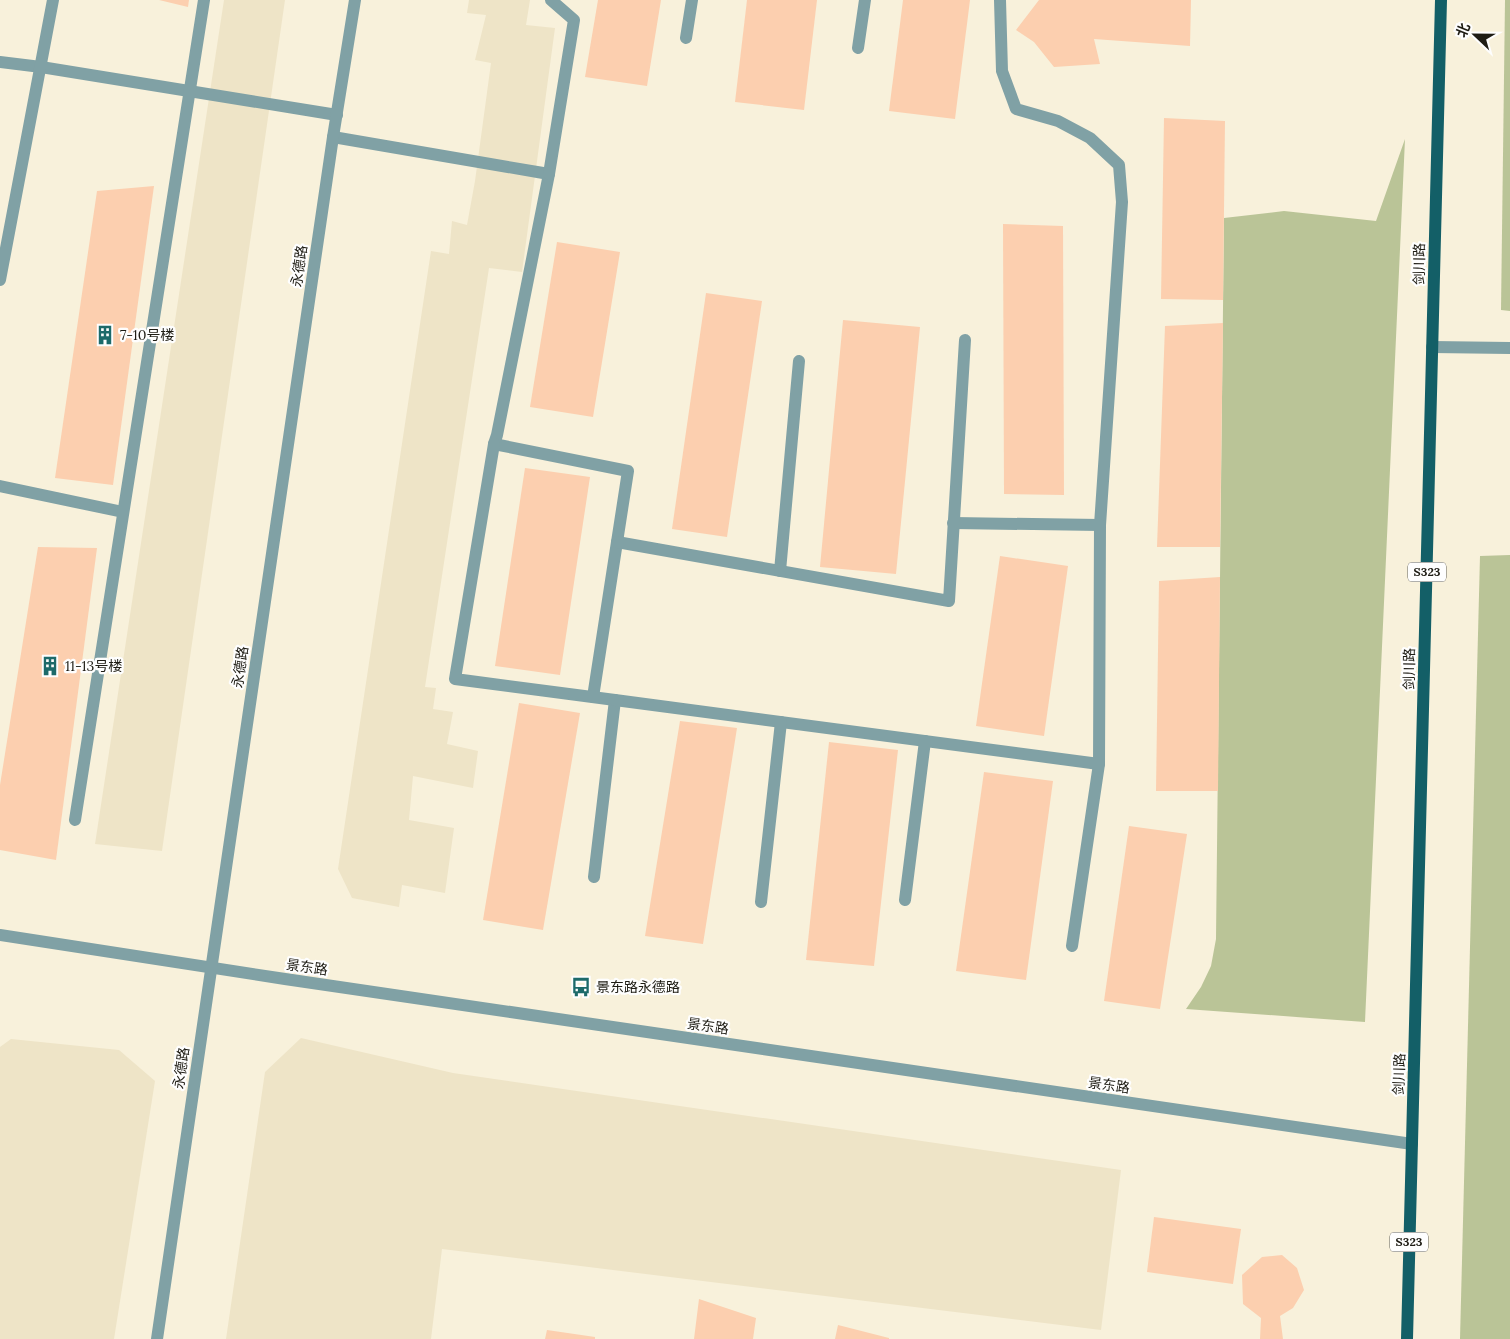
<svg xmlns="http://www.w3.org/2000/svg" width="1510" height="1339" viewBox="0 0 1510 1339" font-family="Lora,'Noto Sans SC',serif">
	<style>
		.built { fill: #eee4c7 }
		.green { fill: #bac497 }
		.building { fill: #fccfaf }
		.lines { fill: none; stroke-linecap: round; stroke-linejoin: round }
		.minor { stroke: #80a1a5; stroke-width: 12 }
		.tertiary { stroke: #80a1a5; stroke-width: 12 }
		.primary { stroke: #135f67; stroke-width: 12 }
		.labels { text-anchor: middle; stroke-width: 4.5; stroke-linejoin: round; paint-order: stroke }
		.shield { fill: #fefefe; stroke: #61605a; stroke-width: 1 }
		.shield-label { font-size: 12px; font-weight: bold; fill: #1e1c14 }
		.street-label { font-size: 14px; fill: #1e1c14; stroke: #fefefe }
		.poi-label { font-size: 14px; fill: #1e1c14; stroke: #fefefe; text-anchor: start }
	</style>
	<rect width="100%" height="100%" fill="#f8f1db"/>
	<g class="built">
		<path d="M224,0H285L162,851L95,844Z"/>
		<path d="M469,0H530L526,25L555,28L522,272L489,268L425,687L436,688L433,709L453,712L447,744L478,751L473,788L413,776L409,820L454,828L445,893L402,885L399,907L352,898L338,869L431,251L449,254L452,221L467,225L475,181L491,63L475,60L486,15L467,13Z"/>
		<path d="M301,1038L453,1073L1121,1170L1101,1330L442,1249L431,1339H226L265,1072Z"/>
		<path d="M11,1039L119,1050L155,1081L114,1339H0V1047Z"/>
	</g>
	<g class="green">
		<path d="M1505,0H1510V311L1501,310Z"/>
		<path d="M1405,139L1365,1022L1186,1009L1201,987L1211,966L1216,939L1224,218L1284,211L1376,221Z"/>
		<path d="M1510,555V1339H1460L1480,556Z"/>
	</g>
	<g class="building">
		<path d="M159,0H189L188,7Z"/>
		<path d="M598,0H661L647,86L585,77Z"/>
		<path d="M747,0H817L804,110L735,102Z"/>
		<path d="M903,0H970L955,119L889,111Z"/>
		<path d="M1039,0H1191L1190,46L1094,39L1100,64L1054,67L1034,42L1016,30Z"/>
		<path d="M1164,118L1225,121L1223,300L1161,299Z"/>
		<path d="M154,186L113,485L55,478L97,191Z"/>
		<path d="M1003,224L1063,226L1064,495L1004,494Z"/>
		<path d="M557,242L620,252L593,417L530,407Z"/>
		<path d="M706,293L762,301L727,537L672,529Z"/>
		<path d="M843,320L920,327L896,574L820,567Z"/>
		<path d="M1223,323L1220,547H1157L1165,326Z"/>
		<path d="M525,468L590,477L560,675L495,666Z"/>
		<path d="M38,547L97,548L56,860L0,850V785Z"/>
		<path d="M1000,556L1068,566L1044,736L976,726Z"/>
		<path d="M1220,577L1218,791H1156L1159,581Z"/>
		<path d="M519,703L580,713L543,930L483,920Z"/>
		<path d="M680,721L737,728L703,944L645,936Z"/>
		<path d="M829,742L898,750L874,966L806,960Z"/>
		<path d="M984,772L1053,781L1026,980L956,971Z"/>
		<path d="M1129,826L1187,834L1160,1009L1104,1001Z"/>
		<path d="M1154,1217L1241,1229L1233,1284L1147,1272Z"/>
		<path d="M1282,1255L1297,1268L1304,1290L1293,1308L1280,1316L1283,1339H1260L1261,1318L1243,1304L1242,1275L1262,1257Z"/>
		<path d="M699,1299L756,1318L753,1339H694Z"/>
		<path d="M838,1325L889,1338V1339H835Z"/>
		<path d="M547,1330L595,1337V1339H545Z"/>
	</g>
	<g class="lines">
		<g class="minor">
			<path d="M1000,0L1002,71L1016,109L1058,121L1090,138L1119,165L1122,202L1100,525L1099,764L1072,946"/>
			<path d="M686,38L692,0"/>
			<path d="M858,48L865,0"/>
			<path d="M0,62L41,67L337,115"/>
			<path d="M333,137L549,174L497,435L494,444L628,471L593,697"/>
			<path d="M549,174L574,20L551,0"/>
			<path d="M0,280L53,0"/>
			<path d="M1432,347L1510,348"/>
			<path d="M494,444L455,679L615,700L594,877"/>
			<path d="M0,486L123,512"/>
			<path d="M953,523L1100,525"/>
			<path d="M617,542L949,601L965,340"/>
			<path d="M780,571L799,361"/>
			<path d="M615,700L1099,764"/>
			<path d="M75,820L204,0"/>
			<path d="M905,900L925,741"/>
			<path d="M761,902L781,722"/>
			<path d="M0,935L285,979L1412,1144"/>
		</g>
		<path class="tertiary" d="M157,1339L333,137L355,0"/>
		<path class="primary" d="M1407,1339L1441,0"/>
	</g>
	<defs>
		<symbol id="building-bare" viewBox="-9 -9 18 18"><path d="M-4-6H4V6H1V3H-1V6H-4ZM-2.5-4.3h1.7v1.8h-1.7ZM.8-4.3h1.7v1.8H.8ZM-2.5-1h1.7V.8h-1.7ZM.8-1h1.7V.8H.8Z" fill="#1d6a6a" stroke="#fefefe" stroke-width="2.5" paint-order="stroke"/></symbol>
		<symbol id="bus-bare" viewBox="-9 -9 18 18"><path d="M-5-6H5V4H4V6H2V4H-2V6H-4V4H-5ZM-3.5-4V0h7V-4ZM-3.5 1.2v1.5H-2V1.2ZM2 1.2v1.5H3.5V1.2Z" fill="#1d6a6a" stroke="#fefefe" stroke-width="2.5" paint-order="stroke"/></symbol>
	</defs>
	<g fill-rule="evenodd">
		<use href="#building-bare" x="91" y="321" width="28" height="28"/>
		<use href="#building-bare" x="36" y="652" width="28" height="28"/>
		<use href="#bus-bare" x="567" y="973" width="28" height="28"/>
	</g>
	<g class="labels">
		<g class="shield">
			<rect x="1408" y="562.5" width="38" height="19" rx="4"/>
			<rect x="1390" y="1232.5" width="38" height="19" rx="4"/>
		</g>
		<g class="shield-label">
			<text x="1427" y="576">S323</text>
			<text x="1409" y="1246">S323</text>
		</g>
		<g class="street-label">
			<text transform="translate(1419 264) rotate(-89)" y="5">剑川路</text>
			<text transform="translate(299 266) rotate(-82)" y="5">永德路</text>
			<text transform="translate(240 667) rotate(-82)" y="5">永德路</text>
			<text transform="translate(1409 669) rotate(-89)" y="5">剑川路</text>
			<text transform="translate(307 967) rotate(8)" y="5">景东路</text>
			<text transform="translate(708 1026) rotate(8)" y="5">景东路</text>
			<text transform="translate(181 1068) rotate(-82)" y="5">永德路</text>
			<text transform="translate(1399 1074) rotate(-88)" y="5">剑川路</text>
			<text transform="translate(1109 1085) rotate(8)" y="5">景东路</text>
		</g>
		<g class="poi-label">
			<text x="120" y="340">7-10号楼</text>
			<text x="65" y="671">11-13号楼</text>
			<text x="596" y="992">景东路永德路</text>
		</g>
	</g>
	<g transform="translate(1475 35) rotate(292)" stroke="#fefefe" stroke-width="4" paint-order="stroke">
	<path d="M0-4L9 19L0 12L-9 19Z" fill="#1e1c14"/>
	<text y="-8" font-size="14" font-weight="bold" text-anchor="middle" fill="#1e1c14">北</text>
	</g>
</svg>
